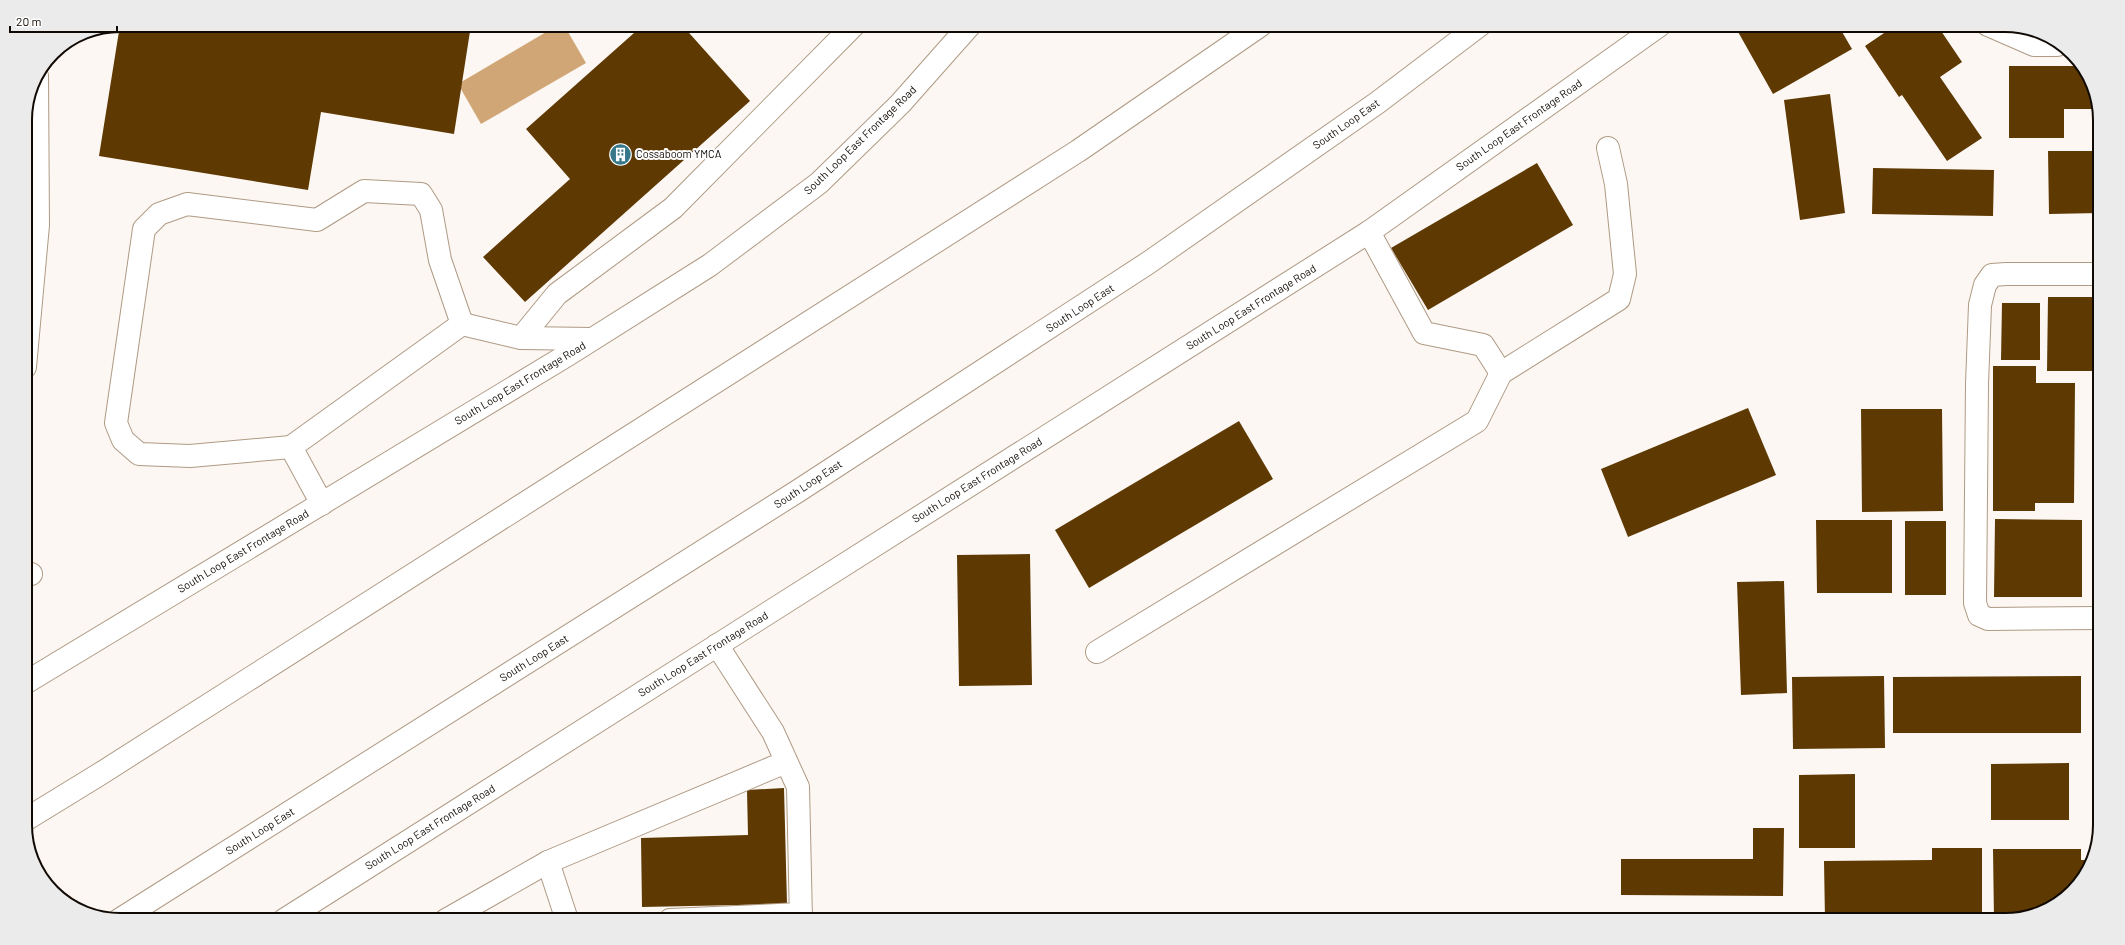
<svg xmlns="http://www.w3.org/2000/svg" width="2125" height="945" viewBox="0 0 2125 945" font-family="Barlow,sans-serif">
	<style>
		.water { fill: #d1a676 }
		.building { fill: #5e3902 }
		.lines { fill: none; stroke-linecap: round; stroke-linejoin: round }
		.minor-casing { stroke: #af9a84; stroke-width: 24 }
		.major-casing { stroke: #af9a84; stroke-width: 24 }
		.highway-casing { stroke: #af9a84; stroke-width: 24 }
		.minor { stroke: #fff; stroke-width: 22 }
		.major { stroke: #fff; stroke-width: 22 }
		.highway { stroke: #fff; stroke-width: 22 }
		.labels { text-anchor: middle; stroke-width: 4; stroke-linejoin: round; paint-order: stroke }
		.street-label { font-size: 11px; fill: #110a04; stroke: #fff }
		.poi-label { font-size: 11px; fill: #110a04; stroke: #fff; text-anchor: start }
		.rim { fill: none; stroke: #110a04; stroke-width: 2 }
	</style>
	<rect width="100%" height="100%" fill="#fcf7f3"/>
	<path class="water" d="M558,25H564L586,63L481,124L458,84Z"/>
	<g class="building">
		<path d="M120,25H471L454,134L321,112L308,190L99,156Z"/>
		<path d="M643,25H682L750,101L525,302L483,257L570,179L526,129Z"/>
		<path d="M1746,25H1838L1852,49L1773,94L1737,30Z"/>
		<path d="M1883,25H1937L1962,62L1940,77L1982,138L1947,161L1902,95L1899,97L1865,46L1887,31Z"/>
		<path d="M2009,66H2082L2098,109H2064V138H2009Z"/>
		<path d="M1830,94L1845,213L1800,220L1784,100Z"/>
		<path d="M2048,151H2100V213L2049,214Z"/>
		<path d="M1537,163L1573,225L1428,310L1391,248Z"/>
		<path d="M1873,168L1994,170L1993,216L1872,214Z"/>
		<path d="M2048,297H2100V371H2047Z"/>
		<path d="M2002,303H2040V360H2001Z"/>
		<path d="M1993,366H2036V383H2075L2074,503H2035V511H1993Z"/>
		<path d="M1748,408L1776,475L1628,537L1601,469Z"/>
		<path d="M1861,409H1942L1943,511L1862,512Z"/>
		<path d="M1239,421L1273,479L1089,588L1055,530Z"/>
		<path d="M2094,517H2100V593H2093Z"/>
		<path d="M1995,519L2082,520V597H1994Z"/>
		<path d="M1816,520H1892V593H1817Z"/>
		<rect x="1905" y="521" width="41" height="74"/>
		<path d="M1030,554L1032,685L959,686L957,555Z"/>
		<path d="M1784,581L1787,693L1741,695L1737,582Z"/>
		<rect x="2093" y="675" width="7" height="71"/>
		<path d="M1884,676L1885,748L1793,749L1792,677Z"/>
		<path d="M2081,676V733H1893V677Z"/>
		<path d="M2069,763V820H1991V764Z"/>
		<path d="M1855,774V848H1799V775Z"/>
		<path d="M784,788L787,904L642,907L641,838L748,835L747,790Z"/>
		<path d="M1753,828H1784L1783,896L1621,895V859H1753Z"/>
		<path d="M1932,848H1982V920H1825L1824,861L1932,860Z"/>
		<path d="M1993,849H2081V860H2093L2058,904L2005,920H1994Z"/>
	</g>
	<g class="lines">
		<defs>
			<g id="minor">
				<path d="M1988,25L2034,45H2057"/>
				<path d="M1369,232L1424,333L1483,345L1501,373"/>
				<path d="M2100,274H2006L1992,275L1985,285L1980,305L1977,384L1975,603L1979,615L1988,619L2100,618"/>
				<path d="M521,338L557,294L673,208L854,25"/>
				<path d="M25,367L38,225L37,76"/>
				<path d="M291,447L190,456L139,454L123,440L116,423L144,229L159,214L187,204L317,220L364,191L421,194L431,210L440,260L462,324"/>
				<path d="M322,504L291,447L462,324L521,338L592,339"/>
				<path d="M25,574H31"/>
				<path d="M717,645L773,732L798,787L801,920"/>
				<path d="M1097,652L1477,421L1501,373L1619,299L1625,274L1616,184L1608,148"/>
				<path d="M548,862L567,920"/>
				<path d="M446,920L548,862L786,762"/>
				<path d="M670,920L801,914"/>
			</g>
			<g id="major">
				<path d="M25,683L569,354L710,265L819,183L900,104L970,25"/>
				<path d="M284,920L1369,232L1660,25"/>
			</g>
			<g id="highway">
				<path d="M25,820L100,774L1078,151L1261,25"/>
				<path d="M119,920L798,491L1148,263L1377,103L1480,25"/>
			</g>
		</defs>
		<use href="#minor" class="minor-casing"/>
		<use href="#major" class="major-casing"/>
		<use href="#highway" class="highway-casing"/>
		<use href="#minor" class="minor"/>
		<use href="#major" class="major"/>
		<use href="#highway" class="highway"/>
	</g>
	<defs>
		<symbol id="building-disc" viewBox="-11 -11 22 22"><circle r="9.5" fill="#36778a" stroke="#fff"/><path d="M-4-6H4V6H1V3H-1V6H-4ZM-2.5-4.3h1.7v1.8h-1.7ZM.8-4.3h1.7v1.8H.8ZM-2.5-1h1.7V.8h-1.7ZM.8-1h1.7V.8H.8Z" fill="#fff"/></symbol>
	</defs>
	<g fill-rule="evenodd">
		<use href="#building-disc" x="608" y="142" width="25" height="25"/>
	</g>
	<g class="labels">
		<g class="street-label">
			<text transform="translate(1346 124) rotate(-35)" y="4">South Loop East</text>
			<text transform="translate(1519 125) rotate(-35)" y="4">South Loop East Frontage Road</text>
			<text transform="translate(860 140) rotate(-44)" y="4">South Loop East Frontage Road</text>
			<text transform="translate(1251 307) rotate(-32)" y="4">South Loop East Frontage Road</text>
			<text transform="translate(1080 308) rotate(-33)" y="4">South Loop East</text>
			<text transform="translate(520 383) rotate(-31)" y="4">South Loop East Frontage Road</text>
			<text transform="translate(977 480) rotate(-32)" y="4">South Loop East Frontage Road</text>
			<text transform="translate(808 484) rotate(-33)" y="4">South Loop East</text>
			<text transform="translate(243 551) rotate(-31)" y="4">South Loop East Frontage Road</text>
			<text transform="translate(703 654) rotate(-32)" y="4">South Loop East Frontage Road</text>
			<text transform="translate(534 658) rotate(-32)" y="4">South Loop East</text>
			<text transform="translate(430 827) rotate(-32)" y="4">South Loop East Frontage Road</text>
			<text transform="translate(260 831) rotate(-32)" y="4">South Loop East</text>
		</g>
		<g class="poi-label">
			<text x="636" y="158">Cossaboom YMCA</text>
		</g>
	</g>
	<path d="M0 0H2125V945H0ZM120 32H2005A88 88 0 0 1 2093 120V825A88 88 0 0 1 2005 913H120A88 88 0 0 1 32 825V120A88 88 0 0 1 120 32Z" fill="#ecebeb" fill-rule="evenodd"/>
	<path class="rim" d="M120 32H2005A88 88 0 0 1 2093 120V825A88 88 0 0 1 2005 913H120A88 88 0 0 1 32 825V120A88 88 0 0 1 120 32Z"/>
	<path d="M10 26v6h107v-6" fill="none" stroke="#110a04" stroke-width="2"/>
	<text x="16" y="26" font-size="12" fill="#110a04" stroke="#ffffff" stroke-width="3" paint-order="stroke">20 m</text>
</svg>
